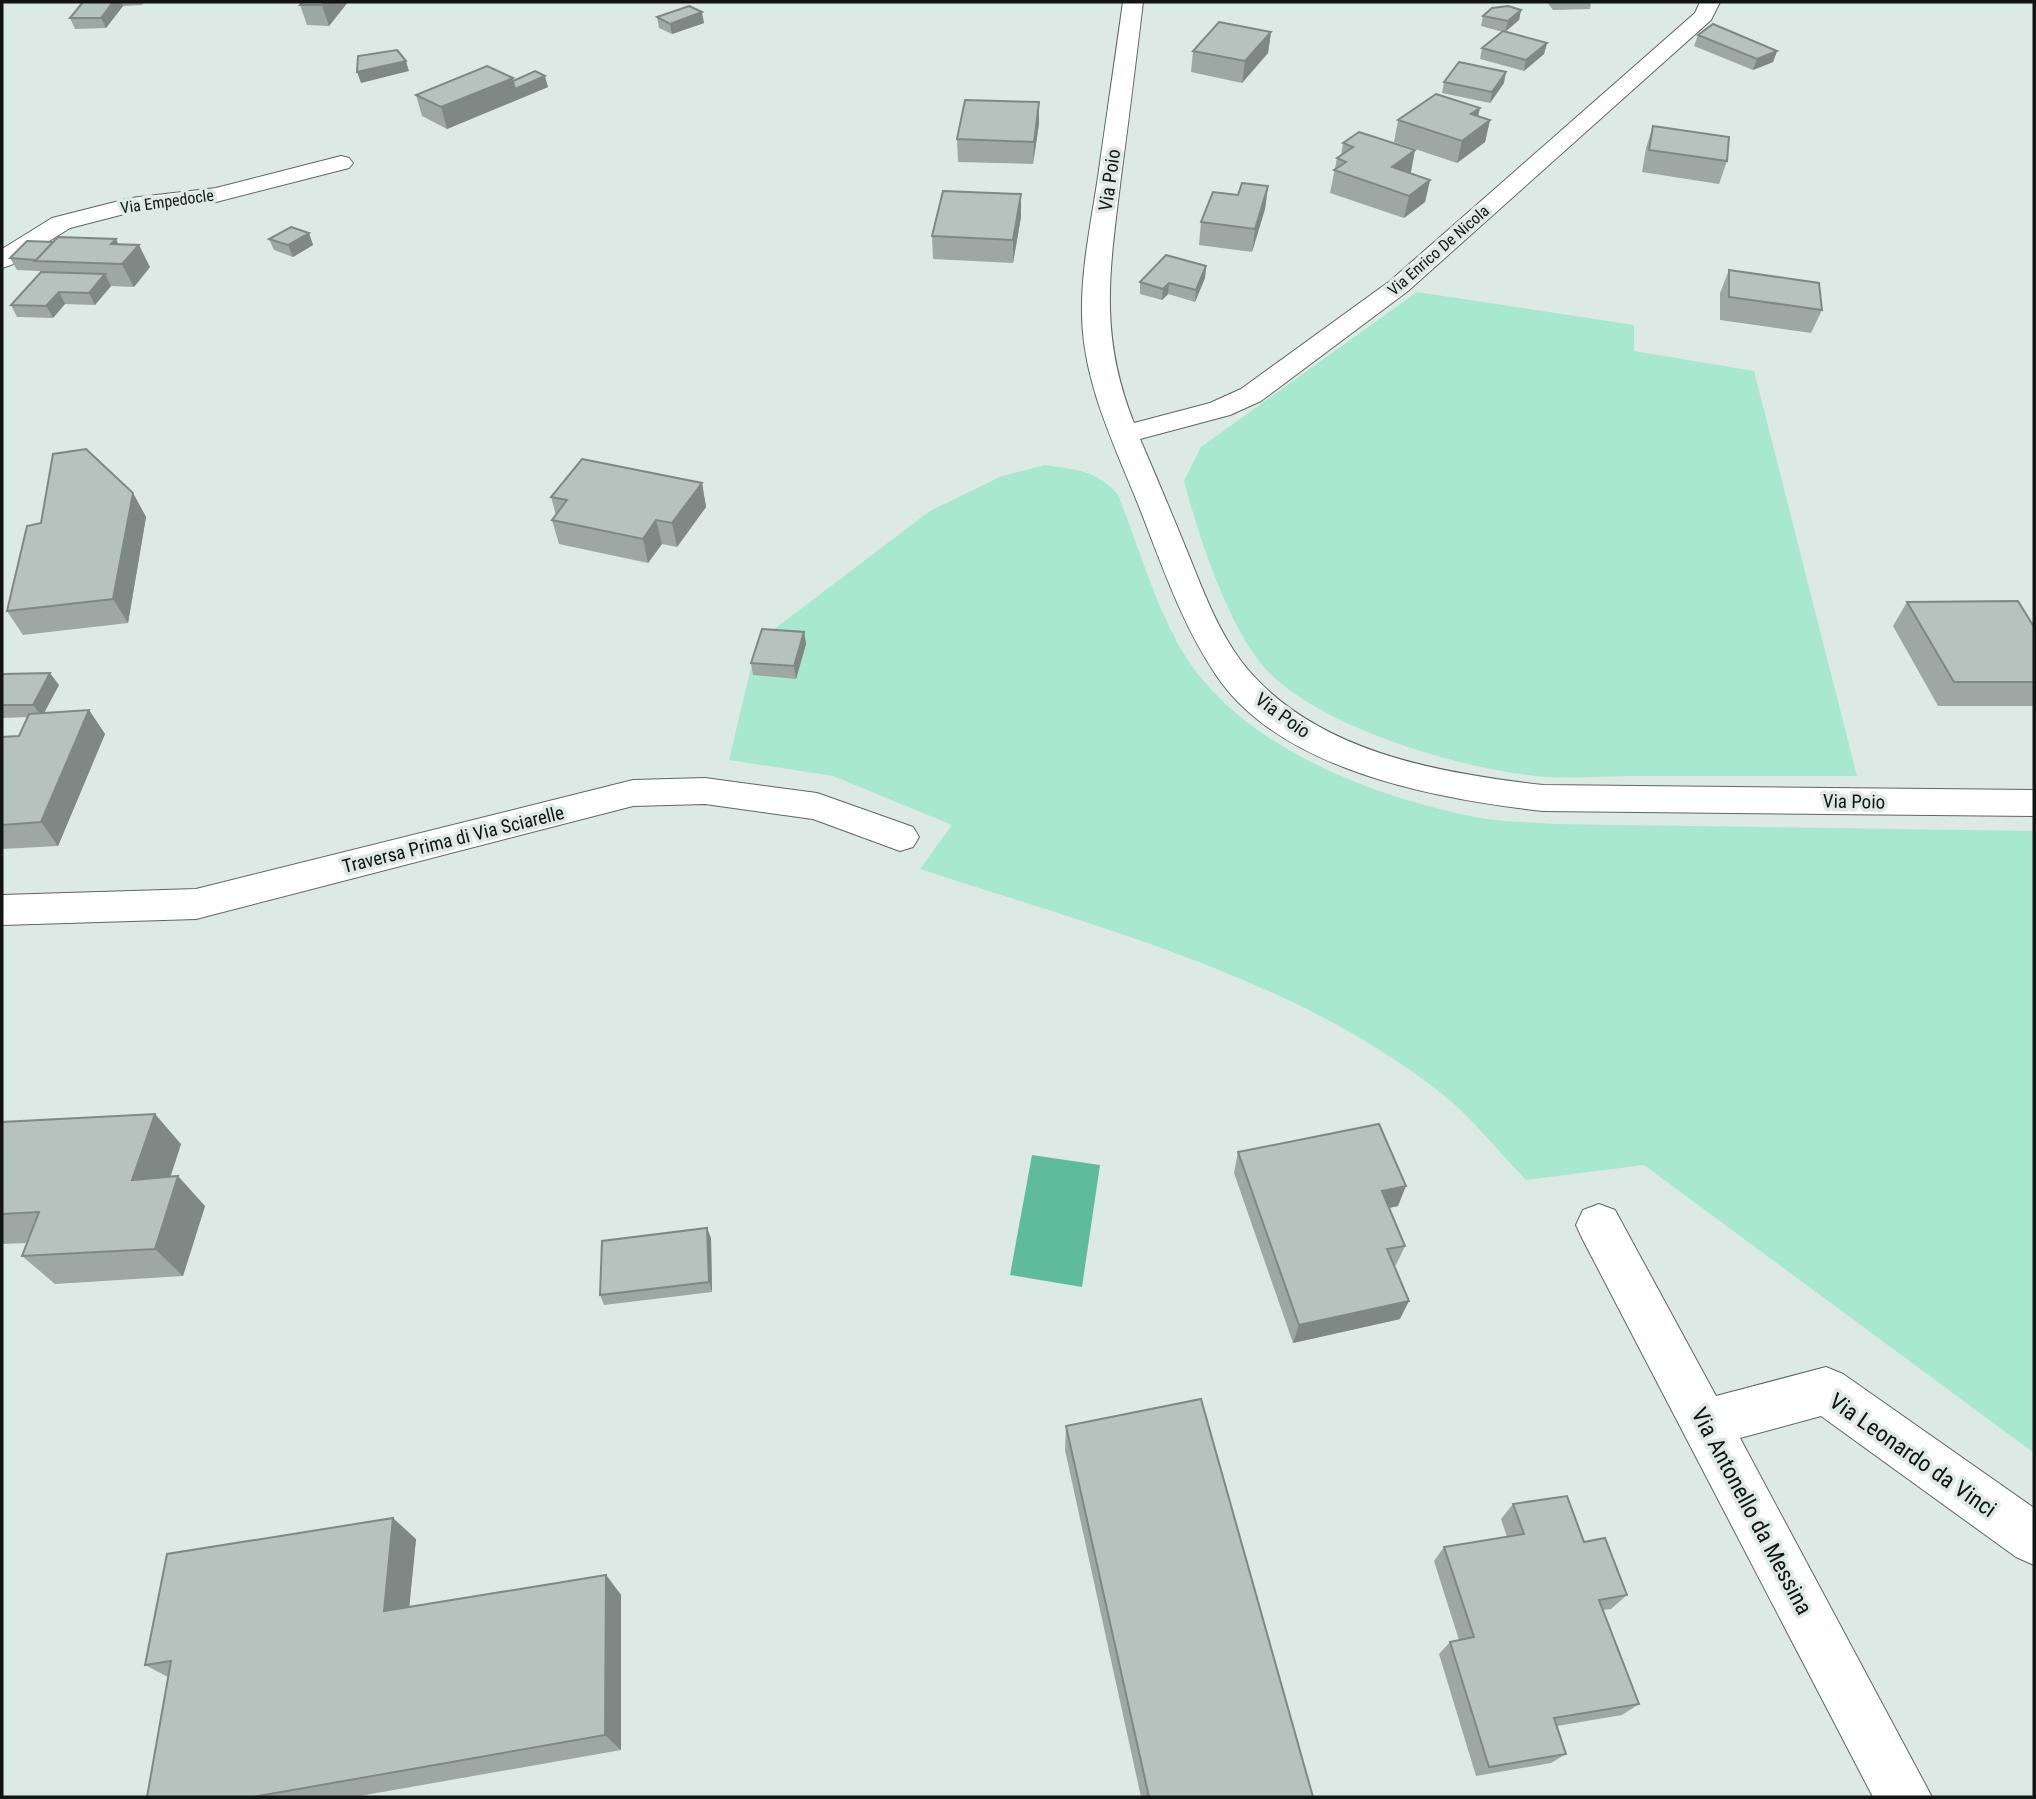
<svg xmlns="http://www.w3.org/2000/svg" width="2036" height="1799" viewBox="0 0 2036 1799" font-family="'Roboto Condensed',sans-serif">
	<style>
		.green { fill: #a8e8d0 }
		.water { fill: #60bb9c }
		.lines { fill: none; stroke-linecap: round; stroke-linejoin: round }
		.minor-casing { stroke: #5d6762; stroke-width: 2 }
		.minor { fill: #fff; fill-rule: evenodd }
		.wall { fill: #9da7a3 }
		.shaded-wall { fill: #7f8884 }
		.building { fill: #b6c2bd; stroke: #7f8884; stroke-width: 2 }
		.labels { text-anchor: middle; stroke-width: 7; stroke-linejoin: round; paint-order: stroke }
		.far-street-label { font-size: 16px; fill: #111513; stroke: #dde9e4 }
		.street-label { font-size: 19px; fill: #111513; stroke: #dde9e4 }
		.near-street-label { font-size: 23px; fill: #111513; stroke: #dde9e4 }
	</style>
	<rect width="100%" height="100%" fill="#dde9e4"/>
	<g class="green">
		<path d="M1417,292L1634,325V351L1754,371L1857,776C1782,776 1708,776 1634,776C1599,776 1562,780 1528,775C1452,766 1306,723 1259,661C1225,617 1198,534 1184,481L1201,447Z"/>
		<path d="M1045,465C1074,469 1099,471 1118,495C1137,542 1153,598 1177,642C1232,745 1372,797 1480,818C1504,822 1529,822 1554,824L2034,831V1453L1644,1165L1526,1180C1497,1150 1469,1114 1436,1089C1286,974 1096,927 920,869L952,825L833,776L729,760L757,642L930,511L1002,476Z"/>
	</g>
	<path class="water" d="M1032,1155L1100,1165L1082,1287L1010,1275Z"/>
	<g class="lines">
		<defs>
			<g id="minor">
				<path d="M1123,2H1143C1136,60 1129,118 1121,177C1110,269 1098,333 1134,423L1210,403L1241,389L1390,281L1695,13L1700,2H1720L1711,20L1408,291L1261,401L1230,415L1140,439C1156,476 1172,514 1187,551C1202,588 1217,629 1241,661C1310,751 1437,773 1543,785L2034,790V816L1543,811C1437,799 1280,771 1216,675C1181,623 1161,562 1138,504C1114,444 1083,382 1082,315C1081,269 1091,223 1098,177C1106,119 1115,60 1123,2Z"/>
				<path d="M341,156L349,158L353,163L349,168L216,202L132,212L70,228L11,265L2,268V249L52,218L131,198L216,188Z"/>
				<path d="M705,778L817,793L913,827L919,837L913,847L900,851L813,819L705,804L633,806L196,919L2,925V895L196,889L633,780Z"/>
				<path d="M1599,1204L1615,1210L1716,1396L1826,1367L1843,1374L2034,1508V1565L2016,1557L1821,1416L1740,1438L1932,1797H1873L1583,1240L1576,1225L1583,1210Z"/>
			</g>
		</defs>
		<use href="#minor" class="minor-casing"/>
		<use href="#minor" class="minor"/>
	</g>
	<g class="wall">
		<path d="M83,2H145L142,5L123,6L106,28L75,29L70,18Z"/>
		<path d="M281,2H348L329,26L307,25L300,5L302,2Z"/>
		<path d="M1547,2H1591L1590,9L1553,10Z"/>
		<path d="M1521,10L1519,20L1505,32L1547,43L1544,54L1524,71L1480,59L1482,48L1503,32L1481,26L1483,16Z"/>
		<path d="M657,17L704,23L672,34L659,28Z"/>
		<path d="M1271,32L1268,53L1242,83L1191,72L1193,51Z"/>
		<path d="M1698,35L1777,51L1773,62L1753,70L1694,46Z"/>
		<path d="M513,81L548,87L447,129L422,116L416,95Z"/>
		<path d="M1444,82L1504,83L1490,103L1442,93Z"/>
		<path d="M1478,116L1490,120L1485,142L1457,163L1394,142L1398,120Z"/>
		<path d="M1039,124L1033,164L958,162L957,139Z"/>
		<path d="M1653,126L1727,161L1719,184L1642,172L1646,148Z"/>
		<path d="M1359,132L1411,172L1410,173L1430,180L1425,202L1404,218L1330,193L1337,158L1341,155L1343,143Z"/>
		<path d="M1268,186L1265,209L1252,252L1199,245L1201,222L1238,195Z"/>
		<path d="M1021,194V217L1013,263L933,259L932,236Z"/>
		<path d="M309,233L313,245L293,257L274,250L269,239Z"/>
		<path d="M118,244L150,267L134,287L111,286L95,305L65,304L53,318L17,317L11,305L41,272L40,271L17,270L10,258Z"/>
		<path d="M1206,266L1205,278L1195,302L1168,294L1162,300L1140,294V282Z"/>
		<path d="M1729,270L1822,310L1811,333L1720,320V293Z"/>
		<path d="M702,483L706,507L677,547L662,544L648,563L559,544L552,520L556,515L551,497Z"/>
		<path d="M133,493L146,517L128,623L23,635L7,611L41,523Z"/>
		<path d="M1907,602L2034,627V706H1938L1893,626Z"/>
		<path d="M804,632L806,644L796,679L753,675L751,663Z"/>
		<path d="M2,676L59,685L43,713L89,710L105,734L58,846L2,849V737L19,736L28,717L2,718Z"/>
		<path d="M2,1122L181,1144L170,1177L205,1206L183,1276L55,1284L22,1256L28,1243L2,1244Z"/>
		<path d="M1238,1152L1398,1206L1389,1208L1405,1246L1396,1265L1394,1266L1400,1319L1293,1343L1234,1173Z"/>
		<path d="M711,1238L712,1292L604,1305L600,1295Z"/>
		<path d="M1066,1426L1313,1797H1141L1065,1450Z"/>
		<path d="M1513,1504L1584,1542L1627,1595L1611,1609L1603,1610L1639,1704L1622,1715L1557,1726L1566,1754L1551,1763L1476,1776L1439,1654L1450,1642L1459,1640L1434,1561L1444,1547L1507,1537L1501,1519Z"/>
		<path d="M416,1539L409,1607L606,1575L621,1595V1750L354,1797H147L168,1677L145,1665Z"/>
	</g>
	<g class="shaded-wall">
		<path d="M113,2H121L123,6L106,28L101,18Z"/>
		<path d="M325,2H348L329,26L322,5Z"/>
		<path d="M1521,10L1519,20L1505,32L1508,21Z"/>
		<path d="M702,12L704,23L672,34L670,24Z"/>
		<path d="M1271,32L1268,53L1242,83L1245,61Z"/>
		<path d="M1547,43L1544,54L1524,71L1526,60Z"/>
		<path d="M1777,51L1773,62L1753,70L1757,59Z"/>
		<path d="M406,61L409,71L361,83L357,72Z"/>
		<path d="M1506,72L1504,83L1490,103L1492,92Z"/>
		<path d="M545,76L548,87L447,129L441,107L513,78L515,89Z"/>
		<path d="M1039,102V124L1033,164L1034,142Z"/>
		<path d="M1480,108L1475,130L1471,114Z"/>
		<path d="M1490,120L1485,142L1457,163L1462,141Z"/>
		<path d="M1415,150L1411,172L1388,190L1392,167Z"/>
		<path d="M1430,180L1425,202L1404,218L1409,196Z"/>
		<path d="M1268,186L1265,209L1252,252L1255,229Z"/>
		<path d="M1021,194V217L1013,263V240Z"/>
		<path d="M309,233L313,245L293,257L288,245Z"/>
		<path d="M116,239L126,260L139,245L150,267L134,287L111,244Z"/>
		<path d="M1206,266L1205,278L1195,302L1196,290Z"/>
		<path d="M105,274L111,286L95,305L89,293Z"/>
		<path d="M1169,283L1168,294L1162,300L1163,289Z"/>
		<path d="M59,292L65,304L53,318L46,306Z"/>
		<path d="M702,483L706,507L677,547L672,523Z"/>
		<path d="M133,493L146,517L128,623L113,599Z"/>
		<path d="M656,520L662,544L648,563L643,539Z"/>
		<path d="M804,632L806,644L796,679L794,666Z"/>
		<path d="M50,673L59,685L42,717L33,705Z"/>
		<path d="M89,710L105,734L58,846L41,822Z"/>
		<path d="M155,1114L181,1144L160,1209L132,1180Z"/>
		<path d="M178,1176L205,1206L183,1276L155,1249Z"/>
		<path d="M1406,1186L1398,1206L1374,1211L1382,1191Z"/>
		<path d="M707,1228L711,1238L712,1292L709,1282Z"/>
		<path d="M1409,1301L1400,1319L1293,1343L1299,1325Z"/>
		<path d="M393,1518L416,1539L407,1630L384,1611Z"/>
		<path d="M606,1575L621,1595V1750L605,1735Z"/>
	</g>
	<g class="building">
		<path d="M83,2H113L101,18H70Z"/>
		<path d="M303,2H325L322,5H300Z"/>
		<path d="M689,6L702,12L670,24L657,17Z"/>
		<path d="M1508,6L1521,10L1508,21L1483,16L1492,8Z"/>
		<path d="M1219,22L1271,32L1245,61L1193,51Z"/>
		<path d="M1713,24L1777,51L1757,59L1698,35Z"/>
		<path d="M1503,31L1547,43L1526,60L1482,48Z"/>
		<path d="M397,50L406,61L357,72L358,56Z"/>
		<path d="M1459,62L1506,72L1492,92L1444,82Z"/>
		<path d="M487,66L513,78L441,107L416,95Z"/>
		<path d="M535,71L545,76L515,89L513,81Z"/>
		<path d="M1436,94L1480,108L1471,114L1490,120L1462,141L1398,120Z"/>
		<path d="M965,100L1039,102L1034,142L957,139Z"/>
		<path d="M1653,126L1729,137L1727,161L1649,150Z"/>
		<path d="M1359,132L1415,150L1392,167L1430,180L1409,196L1334,170L1346,162L1337,158L1353,147L1343,143Z"/>
		<path d="M1242,183L1268,186L1255,229L1201,222L1213,192L1238,195Z"/>
		<path d="M943,191L1021,194L1013,240L932,236Z"/>
		<path d="M291,227L309,233L288,245L269,239Z"/>
		<path d="M58,237L116,239L111,244L139,245L122,264L35,261Z"/>
		<path d="M27,241L53,242L36,260L10,258Z"/>
		<path d="M1166,255L1206,266L1196,290L1169,283L1163,289L1140,282Z"/>
		<path d="M1729,270L1819,283L1822,310L1729,297Z"/>
		<path d="M41,272L105,274L89,293L59,292L46,306L11,305Z"/>
		<path d="M86,449L133,493L113,599L7,611L27,526L41,523L53,454Z"/>
		<path d="M582,459L702,483L672,523L656,520L643,539L552,520L567,500L551,497Z"/>
		<path d="M2018,601L2034,627V682H1954L1907,602Z"/>
		<path d="M762,629L804,632L794,666L751,663Z"/>
		<path d="M50,673L33,705H2V676L3,674Z"/>
		<path d="M89,710L41,822L2,825V737L19,736L29,714Z"/>
		<path d="M155,1114L132,1180L178,1176L155,1249L22,1256L39,1212L2,1214V1122Z"/>
		<path d="M1379,1124L1406,1186L1382,1191L1405,1246L1387,1249L1409,1301L1299,1325L1238,1152Z"/>
		<path d="M707,1228L709,1282L600,1295L602,1241Z"/>
		<path d="M1201,1399L1313,1797H1149L1066,1426Z"/>
		<path d="M1567,1496L1584,1542L1605,1538L1627,1595L1599,1600L1639,1704L1554,1718L1566,1754L1489,1767L1450,1642L1474,1637L1444,1547L1524,1534L1513,1504Z"/>
		<path d="M393,1518L384,1611L606,1575L605,1735L253,1797H147L171,1661L145,1665L167,1554Z"/>
	</g>
	<g class="labels">
		<g class="far-street-label">
			<text transform="translate(167 201) rotate(-8)" y="6">Via Empedocle</text>
			<text transform="translate(1438 250) rotate(-41)" y="6">Via Enrico De Nicola</text>
		</g>
		<g class="street-label">
			<text transform="translate(1109 180) rotate(-82)" y="7">Via Poio</text>
			<text transform="translate(1283 715) rotate(36)" y="7">Via Poio</text>
			<text transform="translate(1854 801) rotate(1)" y="7">Via Poio</text>
			<text transform="translate(453 839) rotate(-14)" y="7">Traversa Prima di Via Sciarelle</text>
		</g>
		<g class="near-street-label">
			<text transform="translate(1913 1455) rotate(35)" y="8">Via Leonardo da Vinci</text>
			<text transform="translate(1752 1511) rotate(62)" y="8">Via Antonello da Messina</text>
		</g>
	</g>
	<rect width="2036" height="1799" fill="none" stroke="#111513" stroke-width="7"/>
</svg>
